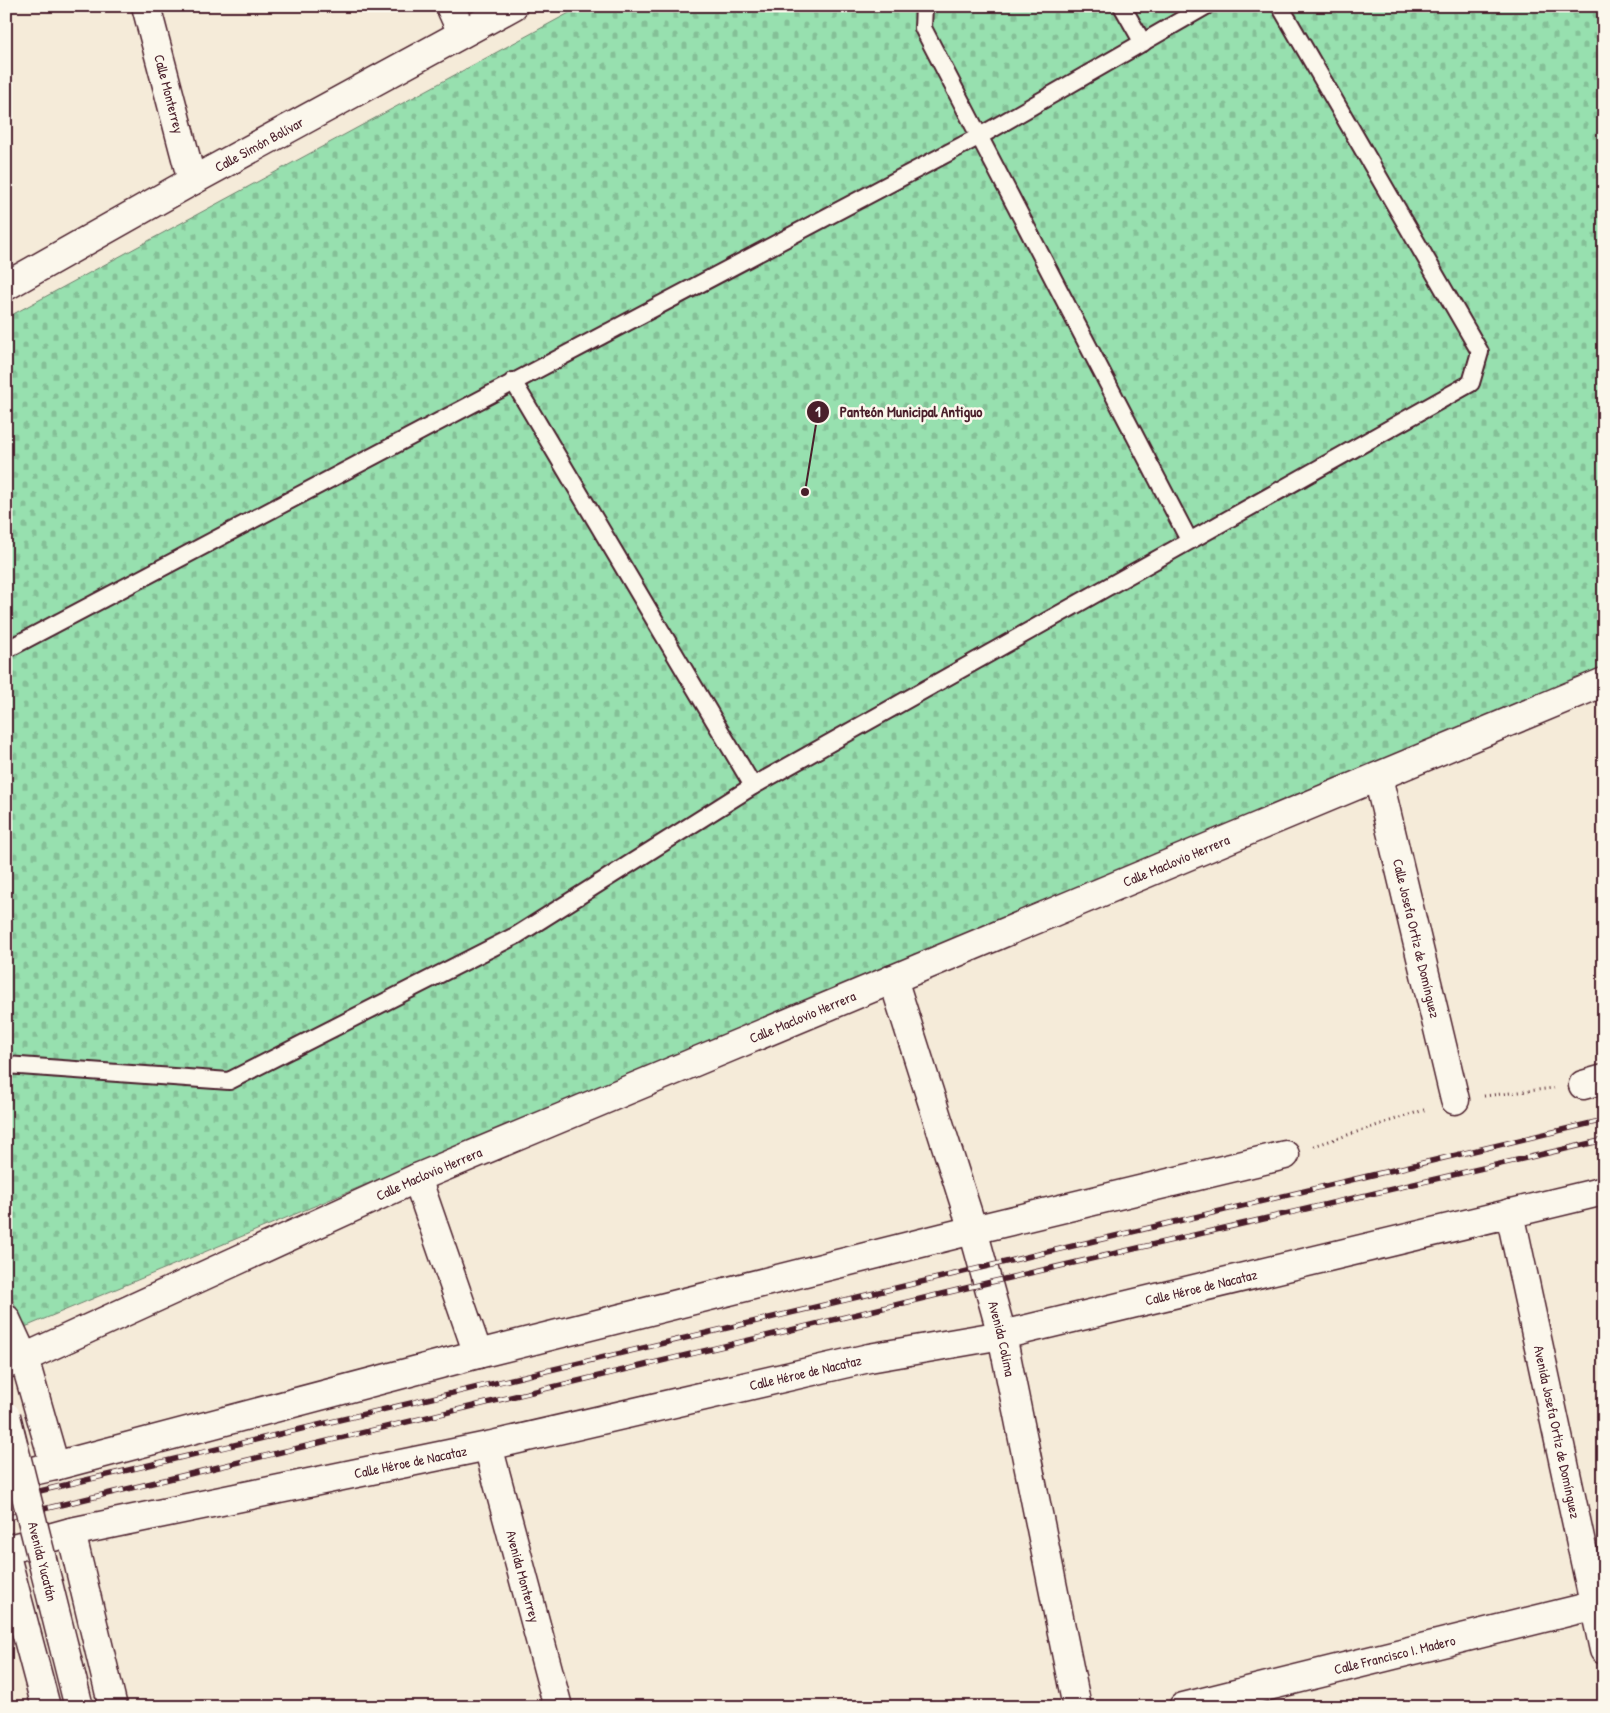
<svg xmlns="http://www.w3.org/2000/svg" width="1610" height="1713" viewBox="0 0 1610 1713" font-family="'Patrick Hand',sans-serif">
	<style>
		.cemetery { fill: url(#cemetery-stones); stroke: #70806d }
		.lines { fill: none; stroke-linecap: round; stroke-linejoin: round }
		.lane-casing { stroke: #4a1f2b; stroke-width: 20 }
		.street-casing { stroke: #4a1f2b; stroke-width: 31 }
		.path { stroke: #4a1f2b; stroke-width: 3; stroke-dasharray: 1 4; stroke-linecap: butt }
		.lane { stroke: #fbf7ec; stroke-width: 16 }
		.street { stroke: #fbf7ec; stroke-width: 28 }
		.rail-casing { stroke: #4a1f2b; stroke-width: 5.5 }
		.rail { stroke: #fbf7ec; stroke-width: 4; stroke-dasharray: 11; stroke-linecap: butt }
		.secondary-bridge-casing { stroke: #4a1f2b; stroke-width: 31; stroke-linecap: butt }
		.secondary-bridge { stroke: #fbf7ec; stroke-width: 28 }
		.labels { text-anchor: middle; stroke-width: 5; stroke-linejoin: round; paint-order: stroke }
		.street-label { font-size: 14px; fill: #4a1f2b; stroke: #fbf7ec }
		.leader { fill: none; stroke: #4a1f2b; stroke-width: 2 }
		.callout-dot { fill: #4a1f2b; stroke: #fbf7ec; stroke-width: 2 }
		.mark-label { font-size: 15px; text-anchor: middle; font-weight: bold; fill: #fff }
		.callout-label { font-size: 15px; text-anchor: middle; font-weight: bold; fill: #4a1f2b; stroke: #fbf7ec; stroke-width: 5; stroke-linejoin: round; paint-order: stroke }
	</style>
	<defs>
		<pattern id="cemetery-stones" width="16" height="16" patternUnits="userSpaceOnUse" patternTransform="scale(1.25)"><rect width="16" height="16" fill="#97e0af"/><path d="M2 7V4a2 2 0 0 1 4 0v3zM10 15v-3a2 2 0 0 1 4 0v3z" fill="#84c097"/></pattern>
	</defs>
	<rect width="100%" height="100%" fill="#f5ebd9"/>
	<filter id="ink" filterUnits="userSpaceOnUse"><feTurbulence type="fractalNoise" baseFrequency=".02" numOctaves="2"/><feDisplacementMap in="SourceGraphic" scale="10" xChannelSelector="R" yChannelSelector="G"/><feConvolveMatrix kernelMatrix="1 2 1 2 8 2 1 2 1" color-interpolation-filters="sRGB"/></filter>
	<g filter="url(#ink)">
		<path class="cemetery" d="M582,6H1604V667L25,1327L6,1285V318Z"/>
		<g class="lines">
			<defs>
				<g id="lane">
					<path d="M924,6L923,28L1189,540"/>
					<path d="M1122,6L1143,43"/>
					<path d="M513,381L753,786"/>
					<path d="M6,650L980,136L1206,6"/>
					<path d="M6,1065L229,1081L517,935L753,786L1471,383L1480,352L1280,6"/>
				</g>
				<g id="street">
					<path id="s1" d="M146,6L192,181"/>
					<path d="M450,6L462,33"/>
					<path id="s2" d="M6,286L192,181L513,6"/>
					<path id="s3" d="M1378,777L1455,1100"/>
					<path id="s4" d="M893,979L973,1230L1002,1335L1077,1707"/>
					<path d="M1583,1085L1604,1079"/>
					<path d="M417,1178L478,1354"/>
					<path id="s5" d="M1510,1213L1604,1650"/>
					<path d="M6,1319L24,1358L55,1466"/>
					<path id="s6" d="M6,1364L24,1358L417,1178L1604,682"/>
					<path id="s7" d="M488,1446L558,1707"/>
					<path d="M6,1477L55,1466L478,1354L973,1230L1285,1155"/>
					<path d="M71,1532L113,1707"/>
					<path id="s8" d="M6,1550L71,1532L488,1446L869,1358L1002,1335L1604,1191"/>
					<path d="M6,1556L46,1707"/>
					<path id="s9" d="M1183,1707L1604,1603"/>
				</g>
			</defs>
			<use href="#lane" class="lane-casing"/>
			<use href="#street" class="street-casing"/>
			<g class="path">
				<path d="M1484,1096L1554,1088"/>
				<path d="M1314,1146L1427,1109"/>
			</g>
			<use href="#lane" class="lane"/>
			<use href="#street" class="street"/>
			<defs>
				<g id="rail">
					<path d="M6,1499L1604,1120"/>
					<path d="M6,1518L987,1283L1604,1140"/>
				</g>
			</defs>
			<use href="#rail" class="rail-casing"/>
			<use href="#rail" class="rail"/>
			<defs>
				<g id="secondary-bridge">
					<path id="s10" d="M6,1416L79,1707"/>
				</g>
			</defs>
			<use href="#secondary-bridge" class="secondary-bridge-casing"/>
			<use href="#secondary-bridge" class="secondary-bridge"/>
		</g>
	</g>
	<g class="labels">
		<g class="street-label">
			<text dy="5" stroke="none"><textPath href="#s1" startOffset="91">Calle Monterrey</textPath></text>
			<text dy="5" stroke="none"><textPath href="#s2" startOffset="290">Calle Simón Bolívar</textPath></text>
			<text dy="5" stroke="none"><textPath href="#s6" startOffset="1274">Calle Maclovio Herrera</textPath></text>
			<text dy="5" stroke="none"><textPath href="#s3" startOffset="166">Calle Josefa Ortiz de Domínguez</textPath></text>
			<text dy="5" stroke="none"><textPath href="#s6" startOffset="869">Calle Maclovio Herrera</textPath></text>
			<text dy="5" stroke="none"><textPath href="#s6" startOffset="464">Calle Maclovio Herrera</textPath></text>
			<text dy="5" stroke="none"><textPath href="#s8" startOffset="1224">Calle Héroe de Nacataz</textPath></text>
			<text dy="5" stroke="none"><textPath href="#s4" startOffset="376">Avenida Colima</textPath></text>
			<text dy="5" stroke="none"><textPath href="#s8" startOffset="819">Calle Héroe de Nacataz</textPath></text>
			<text dy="5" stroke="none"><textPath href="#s5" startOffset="224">Avenida Josefa Ortiz de Domínguez</textPath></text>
			<text dy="5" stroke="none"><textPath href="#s8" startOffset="414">Calle Héroe de Nacataz</textPath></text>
			<text dy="5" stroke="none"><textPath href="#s10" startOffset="150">Avenida Yucatán</textPath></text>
			<text dy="5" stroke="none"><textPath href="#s7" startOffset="135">Avenida Monterrey</textPath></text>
			<text dy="5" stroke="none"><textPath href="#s9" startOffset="218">Calle Francisco I. Madero</textPath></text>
		</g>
	</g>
	<path class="leader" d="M805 492L818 412"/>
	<g class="callout-dot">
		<circle cx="805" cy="492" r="5"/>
		<circle cx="818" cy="412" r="12"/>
	</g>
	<g class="mark-label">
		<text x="818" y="417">1</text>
	</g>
	<g class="callout-label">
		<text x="911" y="417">Panteón Municipal Antiguo</text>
	</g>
	<rect width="1610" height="1713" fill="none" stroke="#fbf7ec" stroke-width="25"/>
	<rect x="12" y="12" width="1585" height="1688" fill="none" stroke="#4a1f2b" stroke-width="2" filter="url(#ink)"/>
</svg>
